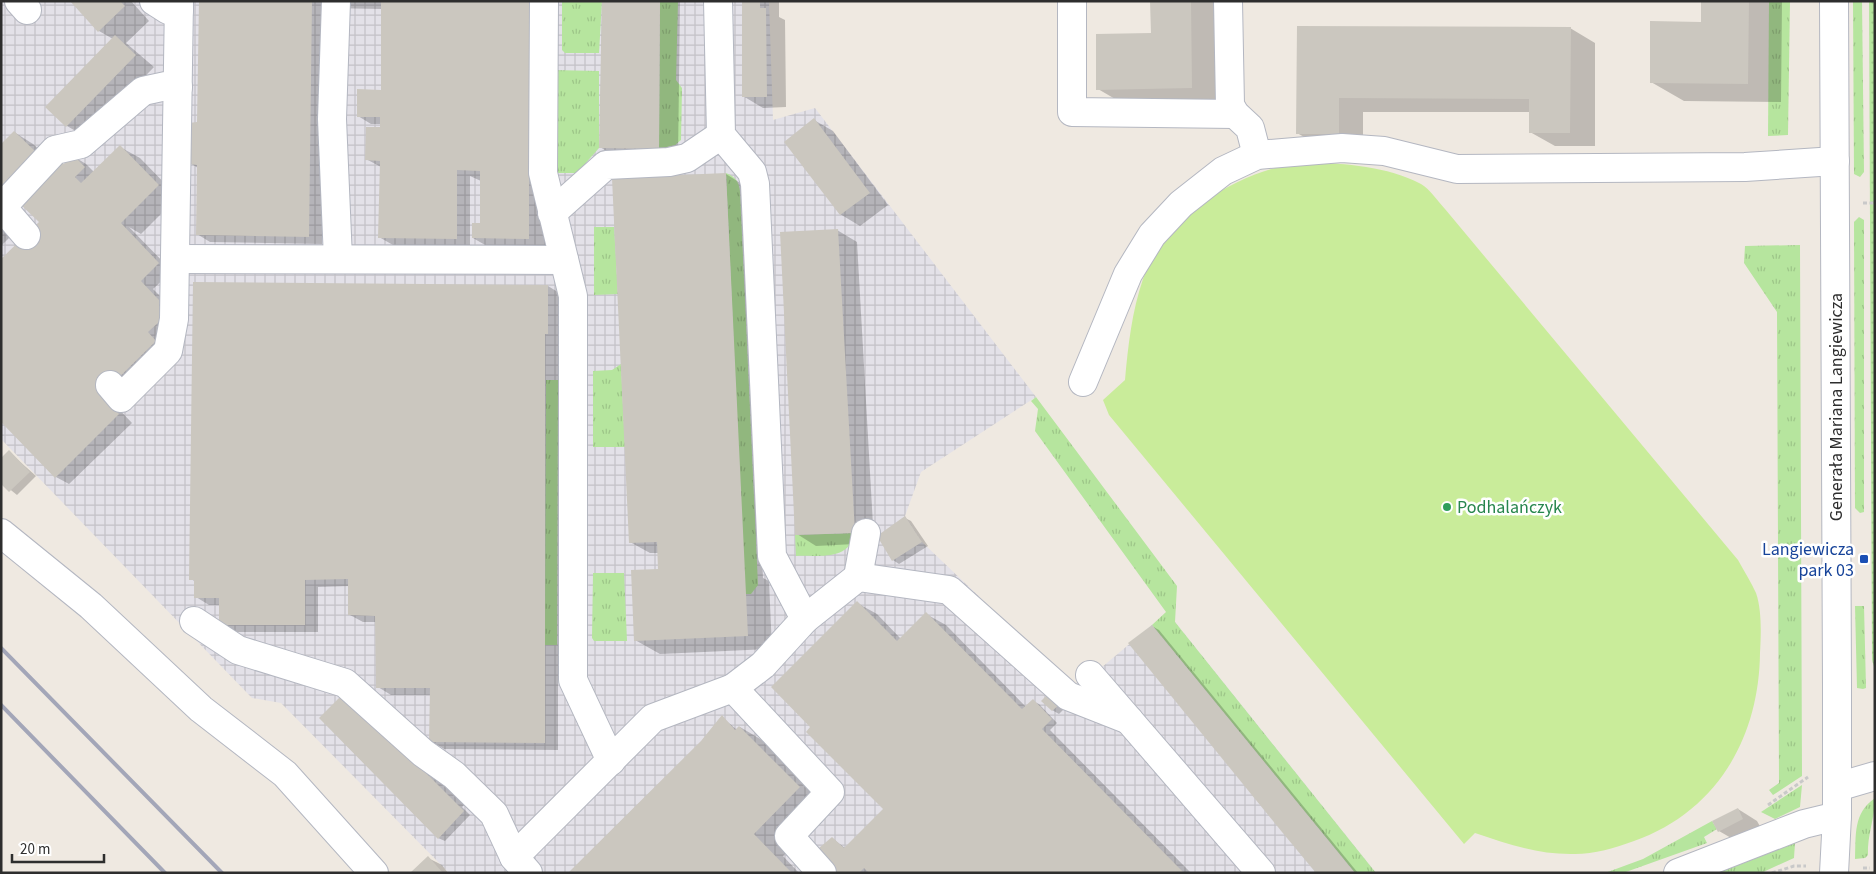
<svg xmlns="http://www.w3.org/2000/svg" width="1876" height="874" viewBox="0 0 1876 874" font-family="'Source Sans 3',sans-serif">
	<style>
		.industrial { fill: url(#industrial-grid) }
		.grass { fill: url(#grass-tufts) }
		.park { fill: url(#park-dots) }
		.pitch { fill: #c9ec9a }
		.shadow { fill: #0003 }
		.building { fill: #cbc7bf }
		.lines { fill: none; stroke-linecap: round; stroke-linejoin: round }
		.minor-casing { stroke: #b4b7c1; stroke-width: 30 }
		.path { stroke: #c9c9c9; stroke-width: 3; stroke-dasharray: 4 2.5; stroke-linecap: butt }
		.minor { stroke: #fff; stroke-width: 28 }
		.rail { stroke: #a3a6b8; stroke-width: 4 }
		.leisure-dot { fill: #2e9e5b; stroke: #fff; stroke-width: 2 }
		.transit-dot { fill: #1a4fb4; stroke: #fff; stroke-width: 2 }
		.labels { text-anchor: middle; stroke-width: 5; stroke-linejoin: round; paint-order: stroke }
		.street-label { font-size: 18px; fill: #2e2e2e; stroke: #fff }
		.leisure-label { font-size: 18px; fill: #27864d; stroke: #fff; text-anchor: start }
		.transit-label { font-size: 18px; fill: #164399; stroke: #fff; text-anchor: end }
	</style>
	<defs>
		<pattern id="industrial-grid" width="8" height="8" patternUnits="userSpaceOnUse" patternTransform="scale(1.25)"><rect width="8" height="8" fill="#e3e1e8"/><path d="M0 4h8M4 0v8" fill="none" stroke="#c3c1c7"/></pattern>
		<pattern id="grass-tufts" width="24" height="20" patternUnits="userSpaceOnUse" patternTransform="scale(1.25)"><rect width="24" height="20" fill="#b6e59e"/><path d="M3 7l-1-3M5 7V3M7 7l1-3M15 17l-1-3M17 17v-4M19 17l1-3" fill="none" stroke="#9dc588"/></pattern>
		<pattern id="park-dots" width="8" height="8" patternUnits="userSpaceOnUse" patternTransform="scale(1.25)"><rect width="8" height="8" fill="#b6e59e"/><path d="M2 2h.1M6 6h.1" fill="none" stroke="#9dc588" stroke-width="1.8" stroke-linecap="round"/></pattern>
	</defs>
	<rect width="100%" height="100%" fill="#efe9e1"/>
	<path class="industrial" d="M1,1H769L773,120L815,108L1036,397L921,472L905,516L922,542L1076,689L1152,625L1174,613L1175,622L1376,873H449L281,703L252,698L1,439Z"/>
	<g class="grass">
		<path d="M562,1H602L599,53H565L562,50Z"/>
		<path d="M660,1H678L676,80L682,88L681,140L675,145L659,149Z"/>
		<path d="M1769,1H1790L1788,135L1768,136Z"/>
		<path d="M1853,1H1862L1864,172L1860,177L1854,174Z"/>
		<path d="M552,70L599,71V148L577,173H551Z"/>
		<path d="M726,173C736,177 739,182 740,192L758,585L751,594H745Z"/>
		<path d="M1859,217L1864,220V512L1860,513L1855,508L1854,222Z"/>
		<path d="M594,227H614L618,294L594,295Z"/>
		<path d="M1800,245L1802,776L1773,795L1769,790L1779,783L1777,312L1744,263L1745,246Z"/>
		<path d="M621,364L625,447H593V371L612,370Z"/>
		<path d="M546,380H558L557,645H545Z"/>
		<path d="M1036,397L1177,586L1175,622L1376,873H1355L1152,625L1166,612L1035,431L1038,409L1031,401Z"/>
		<path d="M855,533C849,561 820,555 796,556L795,535Z"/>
		<path d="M593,573H624L627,641H594L592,638Z"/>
		<path d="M1855,606H1864L1866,688L1863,689L1857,688Z"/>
		<path d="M1802,785L1800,807L1775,819L1761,812Z"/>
		<path d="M1875,798C1875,818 1867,835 1868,855L1865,858L1855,859C1856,835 1853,813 1875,798Z"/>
		<path d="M1712,821L1717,829L1704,837L1707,843L1623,873H1605L1643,859Z"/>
		<path d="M1795,843L1794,858L1761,873H1718Z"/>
	</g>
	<path class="park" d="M1869,1H1875V670L1872,660Z"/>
	<path class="pitch" d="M1309,162C1346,164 1387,166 1421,184C1430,189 1438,202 1445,209L1738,560C1744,571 1751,582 1756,593C1762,610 1761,635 1760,653C1759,739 1716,812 1634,841C1615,848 1594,854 1575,854C1539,855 1508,844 1475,833L1464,844L1109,415L1103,400L1125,380C1128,346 1132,311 1143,279C1162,223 1221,183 1275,168C1286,165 1298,164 1309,162Z"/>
	<g class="shadow">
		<path d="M72,1H131L149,21L126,43L154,67L86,137L67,126L47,107L113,39L99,31Z"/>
		<path d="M200,1H549L548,250L492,249L473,238L481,224V181L470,176V246L393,245L379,237L381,167L366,159L382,128L381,124H371L358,116L382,91V9L325,8L322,244L210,242L197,234L198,168L190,163L198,124Z"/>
		<path d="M602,1H680L678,159H619L600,147Z"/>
		<path d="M743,1H779V17L785,20L786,107L763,108L743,96Z"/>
		<path d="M1151,1H1215L1217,102L1122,103L1098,89L1152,34Z"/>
		<path d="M1703,1H1782L1781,102L1684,101L1651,82L1702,23Z"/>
		<path d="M1298,27L1570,28L1595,43V146H1555L1530,132V112H1363V148L1322,147L1297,133Z"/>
		<path d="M814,120L833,131L888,205L860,226L840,214Z"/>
		<path d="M14,132L33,144L55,164L1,214Z"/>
		<path d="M120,147L140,158L178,197L141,234L129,227L172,271L153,289L172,308V329L113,403L132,423L69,484L56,477L40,222L65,165L73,156L86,164L94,172Z"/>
		<path d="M726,174L745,186L763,578L769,581L772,649L660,654L635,640L659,570L658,553H650L630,542Z"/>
		<path d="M1,225L11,236L1,246Z"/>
		<path d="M837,230L857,242L874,543L816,546L797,534Z"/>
		<path d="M194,284L548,286L561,294V341H558V750L444,749L431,741V695H391L378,687L377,622H363L350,615L349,586L318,587V632H233L220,624V605H209L196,597V582L191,579Z"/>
		<path d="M9,452L36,476L17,495L1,482Z"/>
		<path d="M905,518L911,521L928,546L899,564L893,560Z"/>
		<path d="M857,603L877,614L901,639L926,614L946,625L1026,707L1033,701L1039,704L1057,723L1050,730L1191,873H833L838,868L832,838L845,848L884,809L812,727Z"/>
		<path d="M1152,626L1159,630L1358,873H1318Z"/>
		<path d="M1049,695L1065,708L1059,714L1052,710Z"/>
		<path d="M722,717L737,730L740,727L772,746L832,806L783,856L799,873H569L701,742Z"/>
		<path d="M320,718L391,731L465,804L462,807L470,815L445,841L438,838Z"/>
		<path d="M1738,809L1757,821L1762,830L1738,842L1719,831Z"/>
		<path d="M428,858L442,865L448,873H412Z"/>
	</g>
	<g class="building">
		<path d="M70,1H120L125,6L98,32Z"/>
		<path d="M199,1H312L309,237L196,235L197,165L189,164V123L197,122Z"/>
		<path d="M381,1H529V239L472,238V223H480V171L457,170V239L378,238L380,161L365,160L366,127H380V117H357V89L381,90Z"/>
		<path d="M602,1H660L659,149L599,148Z"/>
		<path d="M742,1H760V8H766L767,97H742Z"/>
		<path d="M1150,1H1191L1192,88L1096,90V34L1151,33Z"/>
		<path d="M1701,1H1749L1748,84L1650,83V21L1701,22Z"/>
		<path d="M1297,26L1571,27L1570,133H1529V99L1339,98V134H1296Z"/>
		<path d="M115,35L136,55L66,127L45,107Z"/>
		<path d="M814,118L870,193L840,215L784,142Z"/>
		<path d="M14,131L36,152L1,189V144Z"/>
		<path d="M120,145L159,185L121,223L159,263L141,281L159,300L160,321L148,332L156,341L101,395L119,414L55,478L1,422V259L39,222L19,203L61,162L64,164L73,155L85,167L75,177L81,183Z"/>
		<path d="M726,173L748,636L634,641L631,570L658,569L657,542L629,543L612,178Z"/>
		<path d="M838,229L855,533L795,535L780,232Z"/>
		<path d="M193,282L548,285V334H545V743L429,742L430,688H376L375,616L348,615V579L305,580V625H219V598H194V580H189Z"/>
		<path d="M9,450L30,472L9,492L1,484V458Z"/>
		<path d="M905,516L922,542L892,561L877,536Z"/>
		<path d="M857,601L897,641L926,612L1022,709L1033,699L1052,719L1042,729L1184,873H869L864,868L859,873H831L836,868L819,848L832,837L844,848L883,809L806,732L810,727L771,687Z"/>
		<path d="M1152,625L1270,769L1355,873H1316L1282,832L1128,643Z"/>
		<path d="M1049,693L1060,704L1052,711L1041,701Z"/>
		<path d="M341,696L372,719L464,811L438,839L319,718Z"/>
		<path d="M722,715L735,730L739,726L800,787L754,834L792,873H568L701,741Z"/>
		<path d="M1738,808L1743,819L1718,832L1712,821Z"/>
		<path d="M428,856L443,873H410Z"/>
	</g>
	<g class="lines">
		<defs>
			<g id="minor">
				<path d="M19,1L27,10"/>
				<path d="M154,1L168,10H179"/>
				<path d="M336,1L332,119L338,259"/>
				<path d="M544,1L543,173L573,296V680L611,761"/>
				<path d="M718,1L721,135L752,172L755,184L772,556L805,619"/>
				<path d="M1072,1V112L1235,114"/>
				<path d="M1228,1L1230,105L1235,114L1250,128L1257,155"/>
				<path d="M1834,1L1837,683V816L1834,873"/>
				<path d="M552,213L606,165L669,162L687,158L721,135"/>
				<path d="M26,235L2,207L55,150L81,144L143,91L166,86L178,87"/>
				<path d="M175,259L564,260"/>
				<path d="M1083,382L1128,274L1152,235L1181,204L1223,171L1257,155L1342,148L1384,151L1457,169L1745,167L1835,161"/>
				<path d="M110,385L121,398L168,351L174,319L179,1"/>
				<path d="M1,533L91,606L201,709L285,774L374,873"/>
				<path d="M858,577L866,533"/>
				<path d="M194,621L238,650L345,683L423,753L454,775L494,814L514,857L528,873"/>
				<path d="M1090,675L1261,873"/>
				<path d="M733,688L830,792L789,836L822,873"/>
				<path d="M1837,787L1875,776"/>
				<path d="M514,857L653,718L733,688L763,665L805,619L858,577L949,590L1068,696L1129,720"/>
				<path d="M1678,873L1804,824L1837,816"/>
			</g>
		</defs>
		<use href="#minor" class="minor-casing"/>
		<g class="path">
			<path d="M1863,203H1875"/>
			<path d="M1768,805L1808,777"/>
			<path d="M1863,868H1870"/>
			<path d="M1772,873L1794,866H1806"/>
		</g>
		<use href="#minor" class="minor"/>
		<g class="rail">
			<path d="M1,648L222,873"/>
			<path d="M1,705L165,873"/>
		</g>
	</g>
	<circle class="leisure-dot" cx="1447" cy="507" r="5"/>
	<rect class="transit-dot" x="1859" y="554" width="10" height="10" rx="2.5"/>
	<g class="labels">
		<g class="street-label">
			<text transform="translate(1836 407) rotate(-90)" y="6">Generała Mariana Langiewicza</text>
		</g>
		<g class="leisure-label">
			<text x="1457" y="513">Podhalańczyk</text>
		</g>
		<g class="transit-label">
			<text x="1854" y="555">Langiewicza<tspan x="1854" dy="21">park 03</tspan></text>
		</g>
	</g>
	<rect width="1876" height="874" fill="none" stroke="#2e2e2e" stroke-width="5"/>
	<path d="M12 854v8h92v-8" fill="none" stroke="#2e2e2e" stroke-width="2.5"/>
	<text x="20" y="854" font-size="15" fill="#2e2e2e" stroke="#ffffff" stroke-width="4" paint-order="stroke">20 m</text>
</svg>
